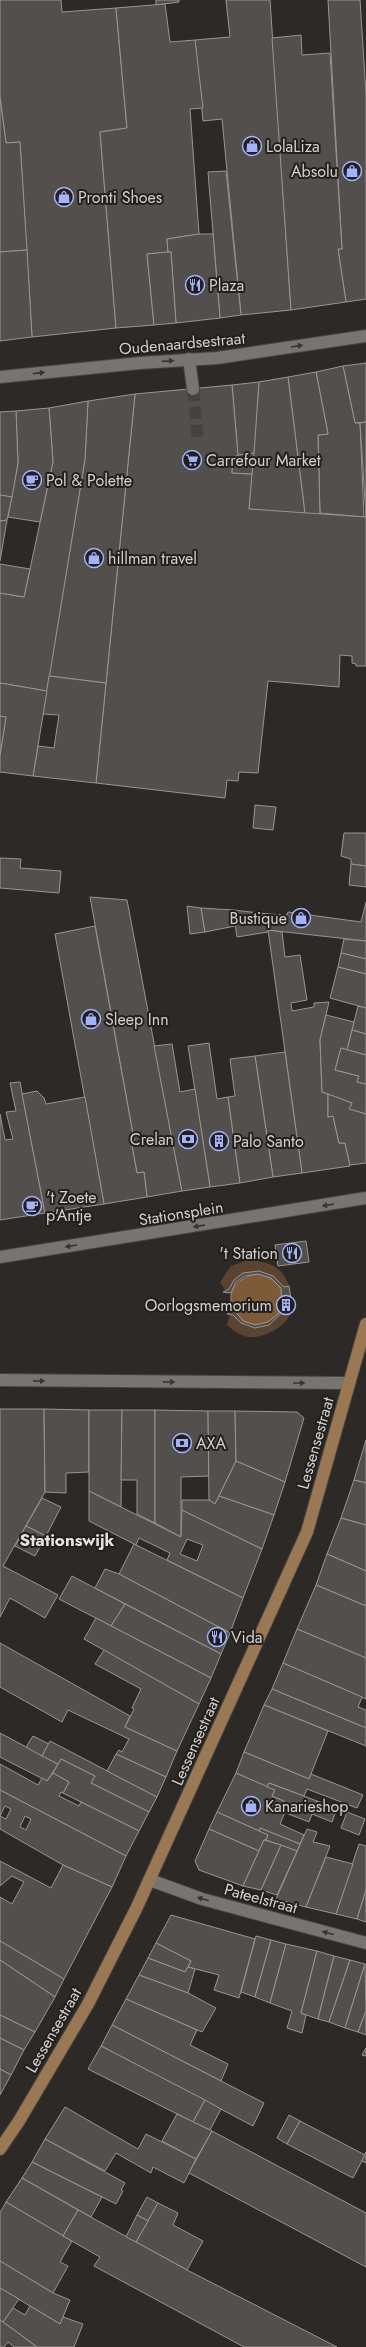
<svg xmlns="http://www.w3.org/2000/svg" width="366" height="2347" viewBox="0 0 366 2347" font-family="Jost,sans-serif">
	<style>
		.green { fill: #5b442f }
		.water { fill: #7d5b39; stroke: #977e66 }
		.building { fill: #534f4c; stroke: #9a9692; fill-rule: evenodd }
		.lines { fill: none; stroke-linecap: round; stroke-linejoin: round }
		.minor-tunnel { stroke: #46423f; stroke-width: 12; stroke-dasharray: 12 6; stroke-linecap: butt }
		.minor-casing { stroke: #464441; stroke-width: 14 }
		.major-casing { stroke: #464441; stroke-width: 14 }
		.minor { stroke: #787470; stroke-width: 12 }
		.major { stroke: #9a7854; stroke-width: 12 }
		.oneway { fill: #383431 }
		.labels { text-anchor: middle; stroke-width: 4; stroke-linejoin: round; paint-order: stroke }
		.poi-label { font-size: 16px; fill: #d3d1cf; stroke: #231f1c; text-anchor: start }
		.street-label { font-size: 16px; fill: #d3d1cf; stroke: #231f1c }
		.neighbourhood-label { font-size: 17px; font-weight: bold; fill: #e7e2de; stroke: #231f1c }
	</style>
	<rect width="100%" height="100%" fill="#2d2926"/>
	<g class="green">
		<path d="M248,1260C269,1262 282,1265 289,1286L284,1287C267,1267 243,1266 229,1289L225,1290L220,1282L231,1266Z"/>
		<path d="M284,1311L290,1312C289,1326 263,1338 251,1337C241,1337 234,1331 227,1325L230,1315H233C252,1336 267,1327 284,1311Z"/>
	</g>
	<path class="water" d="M258,1274C279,1280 284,1288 282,1311C277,1314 272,1320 267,1322C235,1336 209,1282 258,1274Z"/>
	<g class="building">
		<path d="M0,0H61L62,12L116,8L127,128L100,132L116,328L32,337L20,142L6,143L0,97Z"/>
		<path d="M156,0H179V2L156,5Z"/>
		<path d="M226,0H270L291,310L241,315L222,119L203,121L195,40L230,37Z"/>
		<path d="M328,0H360L366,94V299L346,302L338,249H342Z"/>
		<path d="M165,4L170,42L195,40L203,108L190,109L199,234L167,239L168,252L147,254L154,325L116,328L100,132L127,128L116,8Z"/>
		<path d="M301,35L302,55L330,53L342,249H338L346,302L291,310L272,38Z"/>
		<path d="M0,97L6,143L20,142L27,250L0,252Z"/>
		<path d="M226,171L241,315L220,318L208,172Z"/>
		<path d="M199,234H213L220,318L176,323L171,252H168L167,239Z"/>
		<path d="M27,250L32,337L0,341V252Z"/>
		<path d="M168,252H171L176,323L154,325L147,254Z"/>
		<path d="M366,363V422L355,423L343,366Z"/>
		<path d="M343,366L355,423H360L364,517L320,513L318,435L328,434L316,372Z"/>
		<path d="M316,372L328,434L318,435L320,515L305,514L288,377Z"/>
		<path d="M288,377L305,514L249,509L259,382Z"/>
		<path d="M259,382L254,453L238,455L232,385Z"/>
		<path d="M232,385L238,455L233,458L232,473L252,474L249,509L366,517V666H356V664L352,663V656L340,655L339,687L268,681L258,773L239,772L238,781L227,780L225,798L96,783L135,394Z"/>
		<path d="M135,394L106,683L49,676L85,459L88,401Z"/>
		<path d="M88,401L85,459L47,691L0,683V593L24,597L53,462L49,408Z"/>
		<path d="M49,408L53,462L40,522L8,517L18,463L16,411Z"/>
		<path d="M16,411L18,463L12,497L0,495V412Z"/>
		<path d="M366,422V517L360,423Z"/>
		<path d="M254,453L252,474L232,473L233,458L238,455Z"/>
		<path d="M0,495L12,497L7,520L0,521Z"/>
		<path d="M7,520L0,561V521Z"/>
		<path d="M0,564L30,569L24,597L0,593Z"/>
		<path d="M49,676L106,683L96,783L33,776L38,746L54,748L59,715L43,714Z"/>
		<path d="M0,683L47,691L33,776L0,772V755L6,717L0,716Z"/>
		<path d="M0,716L6,717L0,755Z"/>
		<path d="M255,805L276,807L273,830L253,828Z"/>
		<path d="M344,833H366V866L351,864V859L341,856Z"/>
		<path d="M0,858L21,859L20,868L61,871L59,893L0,888Z"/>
		<path d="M351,864L366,866V887L349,885Z"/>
		<path d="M90,897L127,900L182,1191L147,1197L144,1172L137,1173L132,1146L135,1145Z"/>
		<path d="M366,902V941L268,930L269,914L287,915L288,912L361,922Z"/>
		<path d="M187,906L201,908L205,932L190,934Z"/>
		<path d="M201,908L233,910L235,926L205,932Z"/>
		<path d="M233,910L269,914L268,932L237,937Z"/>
		<path d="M95,926L135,1145L132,1146L137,1173L144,1172L147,1197L104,1204L55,934Z"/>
		<path d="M268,930L282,932L285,957L300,955L307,1000L291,1003L292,1011L314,1007V1003L329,1002L320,1040L322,1092L328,1094V1117L333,1116L339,1143H345L350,1166L302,1173Z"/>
		<path d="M344,939L366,941V959L341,953Z"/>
		<path d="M341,953L366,959V974L338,967Z"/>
		<path d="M338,967L366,974V1008L330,998Z"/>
		<path d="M358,1006L366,1008V1034L352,1030Z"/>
		<path d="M326,1015L354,1022L347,1050L341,1048L335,1070L359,1076L357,1082L366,1084V1114L349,1109L352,1103L322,1092L320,1040Z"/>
		<path d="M352,1030L366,1034V1055L347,1050Z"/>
		<path d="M209,1043L217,1099L228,1097L240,1183L210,1187L188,1046Z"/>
		<path d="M172,1044L180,1092L195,1089L210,1187L182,1191L154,1046Z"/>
		<path d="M341,1048L366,1055V1084L357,1082L359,1076L335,1070Z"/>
		<path d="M285,1052L302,1173L273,1177L255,1056Z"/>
		<path d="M255,1056L273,1177L240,1183L228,1097L235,1096L230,1059Z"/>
		<path d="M20,1082L45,1213L0,1220V1114L5,1140L13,1139L6,1112L16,1111L10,1083Z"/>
		<path d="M37,1091L44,1098L46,1104L85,1097L104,1204L45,1213L22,1094Z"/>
		<path d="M328,1094L352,1103L349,1109L366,1114V1163L350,1165L345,1143H339L333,1116L328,1117Z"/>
		<path d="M306,1241L309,1262L278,1266L275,1245Z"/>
		<path d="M259,1271L273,1276L284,1287L289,1286L291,1299L290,1312L284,1311L269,1325L255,1328L241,1323L233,1315L227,1314L234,1310L243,1321L255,1325L268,1322L282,1311L281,1288L271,1278L258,1274L245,1276L236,1282L231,1293L223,1292L229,1289L234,1280L243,1273Z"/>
		<path d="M0,1409H44L45,1492L3,1566L58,1595L45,1618L10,1598L0,1617Z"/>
		<path d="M44,1409L89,1410V1472L66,1473V1493L45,1492Z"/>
		<path d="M89,1410H122L121,1507L89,1491Z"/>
		<path d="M122,1410H155V1523L137,1514V1480H121Z"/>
		<path d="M155,1410L208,1411L209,1476L181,1477V1537L155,1523Z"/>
		<path d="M208,1411H235L236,1461L215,1504L209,1500Z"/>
		<path d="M235,1411L297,1412L304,1418L285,1482L236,1461Z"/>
		<path d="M366,1440V1483L354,1480Z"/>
		<path d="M236,1461L285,1482L274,1515L219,1496Z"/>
		<path d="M354,1480L366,1483V1525L341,1518Z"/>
		<path d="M89,1491L181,1537L182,1510L262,1549L243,1598L167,1560L170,1553L139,1538L136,1545L89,1521ZM187,1539L203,1545L197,1561L180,1554Z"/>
		<path d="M219,1496L274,1515L262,1549L182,1510V1500H209L215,1504Z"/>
		<path d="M42,1498L61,1507L46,1536L26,1526Z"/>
		<path d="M341,1518L366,1525V1571L327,1554Z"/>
		<path d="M26,1526L46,1536L35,1556L15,1546Z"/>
		<path d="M134,1544L243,1598L230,1633L119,1574Z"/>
		<path d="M327,1554L366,1571V1606L316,1585Z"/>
		<path d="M105,1569L119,1574L230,1633L221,1654L95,1588Z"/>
		<path d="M72,1576L125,1604L111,1626L59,1599Z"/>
		<path d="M316,1585L366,1606V1658L297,1629Z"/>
		<path d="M125,1604L221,1654L211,1678L111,1626Z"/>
		<path d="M96,1618L211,1678L199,1704L84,1639Z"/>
		<path d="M297,1629L366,1658V1699L283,1663Z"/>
		<path d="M0,1643L130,1716L125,1727L177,1751L166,1777L116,1754L119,1750L122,1752L129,1739L68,1710L62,1722L0,1687Z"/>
		<path d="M104,1650L199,1704L177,1751L125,1727L134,1709L132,1708L141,1689L95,1664Z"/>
		<path d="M283,1663L362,1697L358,1707L366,1710V1728L272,1689Z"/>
		<path d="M272,1689L366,1728V1746L264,1705Z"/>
		<path d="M264,1705L328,1731L309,1779L244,1752Z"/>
		<path d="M0,1733L58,1764L47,1781L0,1757Z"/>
		<path d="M33,1736L49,1744L42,1756L26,1747Z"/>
		<path d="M50,1741L157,1797L149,1812L91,1783L95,1776L61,1759L58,1764L42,1756Z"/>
		<path d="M244,1752L309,1779L311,1774L363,1795L357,1808L307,1789L304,1796L269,1783L267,1787L236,1773Z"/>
		<path d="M116,1754L166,1777L157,1797L107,1771Z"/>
		<path d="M61,1759L95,1776L91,1783L149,1812L139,1831L63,1793L69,1782L53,1773Z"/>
		<path d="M0,1764L38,1785L42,1778L47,1781L53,1773L69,1782L63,1793L61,1792L59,1796L79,1806L81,1802L139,1831L126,1856L0,1790Z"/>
		<path d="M236,1773L275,1790L272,1796L284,1801L281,1811L285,1812L280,1824L304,1835L300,1844L260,1828L259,1831L217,1812Z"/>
		<path d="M269,1783L317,1801L309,1822L281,1811L284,1801L272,1796L275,1790L267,1787Z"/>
		<path d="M0,1790L126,1856L112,1887L63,1865L0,1829V1816L6,1819L11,1809L5,1806L0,1816ZM25,1816L31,1819L26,1830L20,1827Z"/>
		<path d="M317,1801L337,1808L332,1822L312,1814Z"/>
		<path d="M217,1812L268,1835L266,1840H264L259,1851L209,1829Z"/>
		<path d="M347,1812L365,1819L359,1835L341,1828Z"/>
		<path d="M260,1828L300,1844L297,1851L266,1840L268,1835L259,1831Z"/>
		<path d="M209,1829L259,1851L243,1886L199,1870L195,1861Z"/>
		<path d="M307,1829L317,1832L313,1842L330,1846L306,1907L276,1899Z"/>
		<path d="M264,1840L281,1845L261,1890L243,1886Z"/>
		<path d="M359,1844L366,1846V1890L357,1919L336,1914Z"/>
		<path d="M281,1845L297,1851L277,1895L261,1890Z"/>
		<path d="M326,1857L353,1864L336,1914L306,1907Z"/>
		<path d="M0,1861L51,1888L63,1865L112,1887L64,1979L0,1941V1897L12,1904L24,1882L12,1876L0,1886Z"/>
		<path d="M366,1890V1922L357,1919Z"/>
		<path d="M171,1915L255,1939L239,1998L214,1990L219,1975L188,1967L191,1961L156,1943Z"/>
		<path d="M256,1936L271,1940L255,1997L241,1992Z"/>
		<path d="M271,1940L286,1944L270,2003L255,1997Z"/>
		<path d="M0,1941L64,1979L55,1997L0,1960Z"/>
		<path d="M156,1943L191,1961L185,1972L148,1958Z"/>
		<path d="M286,1944L317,1951L301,2013L306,2015L302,2033L287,2028L292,2011L270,2003Z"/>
		<path d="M317,1951L334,1956L318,2019L301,2013Z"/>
		<path d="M334,1956L350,1960L329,2022L318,2019Z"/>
		<path d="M148,1958L185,1972L188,1967L195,1969L188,1993L139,1975Z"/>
		<path d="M0,1960L55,1997L35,2032L0,2015Z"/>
		<path d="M350,1960L365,1964L345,2028L329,2022Z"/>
		<path d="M365,1964L366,2011L358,2032L345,2028Z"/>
		<path d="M139,1975L188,1993L216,2008L202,2032L126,1999Z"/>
		<path d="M126,1999L197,2030L190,2045L228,2064L221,2081L112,2025Z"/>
		<path d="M366,2011V2035L358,2032Z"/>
		<path d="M0,2015L35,2032L24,2050L0,2038Z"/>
		<path d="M112,2025L264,2103L253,2126L101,2046Z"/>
		<path d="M0,2038L24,2050L11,2075L0,2069Z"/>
		<path d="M101,2046L205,2100L193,2122L88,2069Z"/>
		<path d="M366,2048V2056L362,2055Z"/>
		<path d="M0,2069L11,2075L0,2095Z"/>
		<path d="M205,2100L221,2109L210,2130L193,2122Z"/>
		<path d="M65,2107L138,2149L146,2134L196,2159L184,2183L153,2167L151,2173L116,2153L105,2171L45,2139Z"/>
		<path d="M177,2114L212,2131L196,2159L162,2141Z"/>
		<path d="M289,2115L300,2121L287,2144L277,2138Z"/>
		<path d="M300,2121L365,2155L353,2178L287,2144Z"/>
		<path d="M212,2131L366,2213V2267L189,2173Z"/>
		<path d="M45,2139L125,2183L121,2190L123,2191L116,2204L32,2162Z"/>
		<path d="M366,2152V2163L362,2161Z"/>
		<path d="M32,2162L102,2197L91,2217L22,2178Z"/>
		<path d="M22,2178L78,2210L63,2236L6,2202Z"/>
		<path d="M147,2197L158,2203L148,2221L137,2215Z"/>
		<path d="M6,2202L72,2241L60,2262L68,2266L53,2293L0,2261V2213Z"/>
		<path d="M158,2203L178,2213L173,2225L203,2241L187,2270L136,2242Z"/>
		<path d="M78,2210L187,2270L337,2347H244L94,2266L100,2257L63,2236Z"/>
		<path d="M137,2215L148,2221L136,2242L126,2237Z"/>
		<path d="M0,2261L53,2293L70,2300L60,2324L0,2288Z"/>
		<path d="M0,2288L19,2299L3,2322L0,2320Z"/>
		<path d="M30,2306L60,2324L63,2317L83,2324L74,2347H37L3,2322L13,2308L25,2315Z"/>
		<path d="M0,2320L3,2322L37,2347H14L8,2342L4,2347H0Z"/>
	</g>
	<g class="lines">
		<path class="minor-tunnel" d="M193,389L198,442"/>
		<defs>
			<g id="minor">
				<path d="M189,359L193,389"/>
				<path d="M0,377L140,363L217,358L366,336"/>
				<path d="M0,1257L366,1198"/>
				<path d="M0,1380L349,1383"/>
				<path d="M150,1880L202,1899L366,1943"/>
			</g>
			<path id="major" d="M0,2149L19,2121L88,2004L137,1907L307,1532L366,1324"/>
		</defs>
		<use href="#minor" class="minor-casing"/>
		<use href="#major" class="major-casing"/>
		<use href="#minor" class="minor"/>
		<use href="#major" class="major"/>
	</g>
	<defs><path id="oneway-solid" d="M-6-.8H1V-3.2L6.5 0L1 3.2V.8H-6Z"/></defs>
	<g class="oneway">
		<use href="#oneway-solid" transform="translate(297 346) rotate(-9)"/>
		<use href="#oneway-solid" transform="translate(168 361) rotate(-4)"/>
		<use href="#oneway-solid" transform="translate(39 373) rotate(-6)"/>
		<use href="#oneway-solid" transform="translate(328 1205) rotate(170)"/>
		<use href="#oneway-solid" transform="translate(199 1226) rotate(171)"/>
		<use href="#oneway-solid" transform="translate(71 1246) rotate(171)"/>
		<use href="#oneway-solid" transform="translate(39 1381) rotate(1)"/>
		<use href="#oneway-solid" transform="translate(169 1382) rotate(1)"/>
		<use href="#oneway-solid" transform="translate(299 1383)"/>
		<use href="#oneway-solid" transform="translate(203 1899) rotate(-163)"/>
		<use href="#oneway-solid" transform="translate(328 1933) rotate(-165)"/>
	</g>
	<defs>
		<symbol id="shop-ring" viewBox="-11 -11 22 22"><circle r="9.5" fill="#231f1c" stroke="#a2b2fd" stroke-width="1.5"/><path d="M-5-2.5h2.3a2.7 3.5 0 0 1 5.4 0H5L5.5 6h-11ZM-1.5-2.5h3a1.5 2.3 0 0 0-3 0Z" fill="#a2b2fd"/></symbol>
		<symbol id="restaurant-ring" viewBox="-11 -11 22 22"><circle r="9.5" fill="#231f1c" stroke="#a2b2fd" stroke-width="1.5"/><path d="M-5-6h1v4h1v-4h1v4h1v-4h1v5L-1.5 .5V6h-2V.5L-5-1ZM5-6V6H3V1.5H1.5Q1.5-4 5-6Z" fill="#a2b2fd"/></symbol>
		<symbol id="supermarket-ring" viewBox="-11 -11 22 22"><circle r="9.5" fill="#231f1c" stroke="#a2b2fd" stroke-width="1.5"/><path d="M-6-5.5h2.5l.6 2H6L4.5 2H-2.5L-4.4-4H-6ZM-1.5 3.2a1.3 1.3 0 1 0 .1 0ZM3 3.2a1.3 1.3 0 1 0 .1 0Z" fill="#a2b2fd"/></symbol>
		<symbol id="cafe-ring" viewBox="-11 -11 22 22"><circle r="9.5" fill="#231f1c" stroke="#a2b2fd" stroke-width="1.5"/><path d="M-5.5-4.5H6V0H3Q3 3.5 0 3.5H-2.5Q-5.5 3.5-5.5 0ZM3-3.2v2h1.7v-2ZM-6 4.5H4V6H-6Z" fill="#a2b2fd"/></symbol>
		<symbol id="bank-ring" viewBox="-11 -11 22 22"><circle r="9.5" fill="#231f1c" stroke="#a2b2fd" stroke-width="1.5"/><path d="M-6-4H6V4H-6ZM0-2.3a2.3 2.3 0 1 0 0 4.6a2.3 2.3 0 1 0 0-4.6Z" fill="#a2b2fd"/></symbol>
		<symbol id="building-ring" viewBox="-11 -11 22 22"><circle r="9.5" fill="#231f1c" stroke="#a2b2fd" stroke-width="1.5"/><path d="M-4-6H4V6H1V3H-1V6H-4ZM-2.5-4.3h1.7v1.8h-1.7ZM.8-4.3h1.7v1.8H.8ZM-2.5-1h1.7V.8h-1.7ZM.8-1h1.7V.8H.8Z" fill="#a2b2fd"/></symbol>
	</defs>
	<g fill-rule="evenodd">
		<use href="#shop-ring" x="241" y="135" width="22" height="22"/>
		<use href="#shop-ring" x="341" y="160" width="22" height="22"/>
		<use href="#shop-ring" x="53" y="186" width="22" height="22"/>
		<use href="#restaurant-ring" x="184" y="274" width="22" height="22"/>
		<use href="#supermarket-ring" x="181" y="449" width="22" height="22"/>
		<use href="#cafe-ring" x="21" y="469" width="22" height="22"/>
		<use href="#shop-ring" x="83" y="547" width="22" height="22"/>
		<use href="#shop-ring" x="290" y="907" width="22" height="22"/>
		<use href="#shop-ring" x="80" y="1008" width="22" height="22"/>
		<use href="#bank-ring" x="177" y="1128" width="22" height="22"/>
		<use href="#building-ring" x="208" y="1130" width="22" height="22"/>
		<use href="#cafe-ring" x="21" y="1195" width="22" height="22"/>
		<use href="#restaurant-ring" x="281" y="1242" width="22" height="22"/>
		<use href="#building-ring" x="275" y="1294" width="22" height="22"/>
		<use href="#bank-ring" x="171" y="1432" width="22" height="22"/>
		<use href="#restaurant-ring" x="206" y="1626" width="22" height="22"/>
		<use href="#shop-ring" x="240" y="1795" width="22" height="22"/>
	</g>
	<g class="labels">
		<g class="poi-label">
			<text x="266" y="152">LolaLiza</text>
			<text x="338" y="177" text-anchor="end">Absolu</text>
			<text x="78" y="203">Pronti Shoes</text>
			<text x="209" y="291">Plaza</text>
			<text x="206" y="466">Carrefour Market</text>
			<text x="46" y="486">Pol &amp; Polette</text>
			<text x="108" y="564">hillman travel</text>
			<text x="287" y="924" text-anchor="end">Bustique</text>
			<text x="105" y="1025">Sleep Inn</text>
			<text x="174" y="1145" text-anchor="end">Crelan</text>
			<text x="233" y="1147">Palo Santo</text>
			<text x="46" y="1203">'t Zoete<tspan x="46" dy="18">p'Antje</tspan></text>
			<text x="278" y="1259" text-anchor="end">'t Station</text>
			<text x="272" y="1311" text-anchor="end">Oorlogsmemorium</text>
			<text x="196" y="1449">AXA</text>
			<text x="231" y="1643">Vida</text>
			<text x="265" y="1812">Kanarieshop</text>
		</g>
		<g class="street-label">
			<text transform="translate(182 343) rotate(-5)" y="6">Oudenaardsestraat</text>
			<text transform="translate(181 1213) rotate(-9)" y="6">Stationsplein</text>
			<text transform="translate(315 1443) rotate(-74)" y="6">Lessensestraat</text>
			<text transform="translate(195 1741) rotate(-66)" y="6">Lessensestraat</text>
			<text transform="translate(261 1898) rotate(15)" y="6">Pateelstraat</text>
			<text transform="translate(53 2030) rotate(-60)" y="6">Lessensestraat</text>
		</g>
		<g class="neighbourhood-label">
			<text x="67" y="1546">Stationswijk</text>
		</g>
	</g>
</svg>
